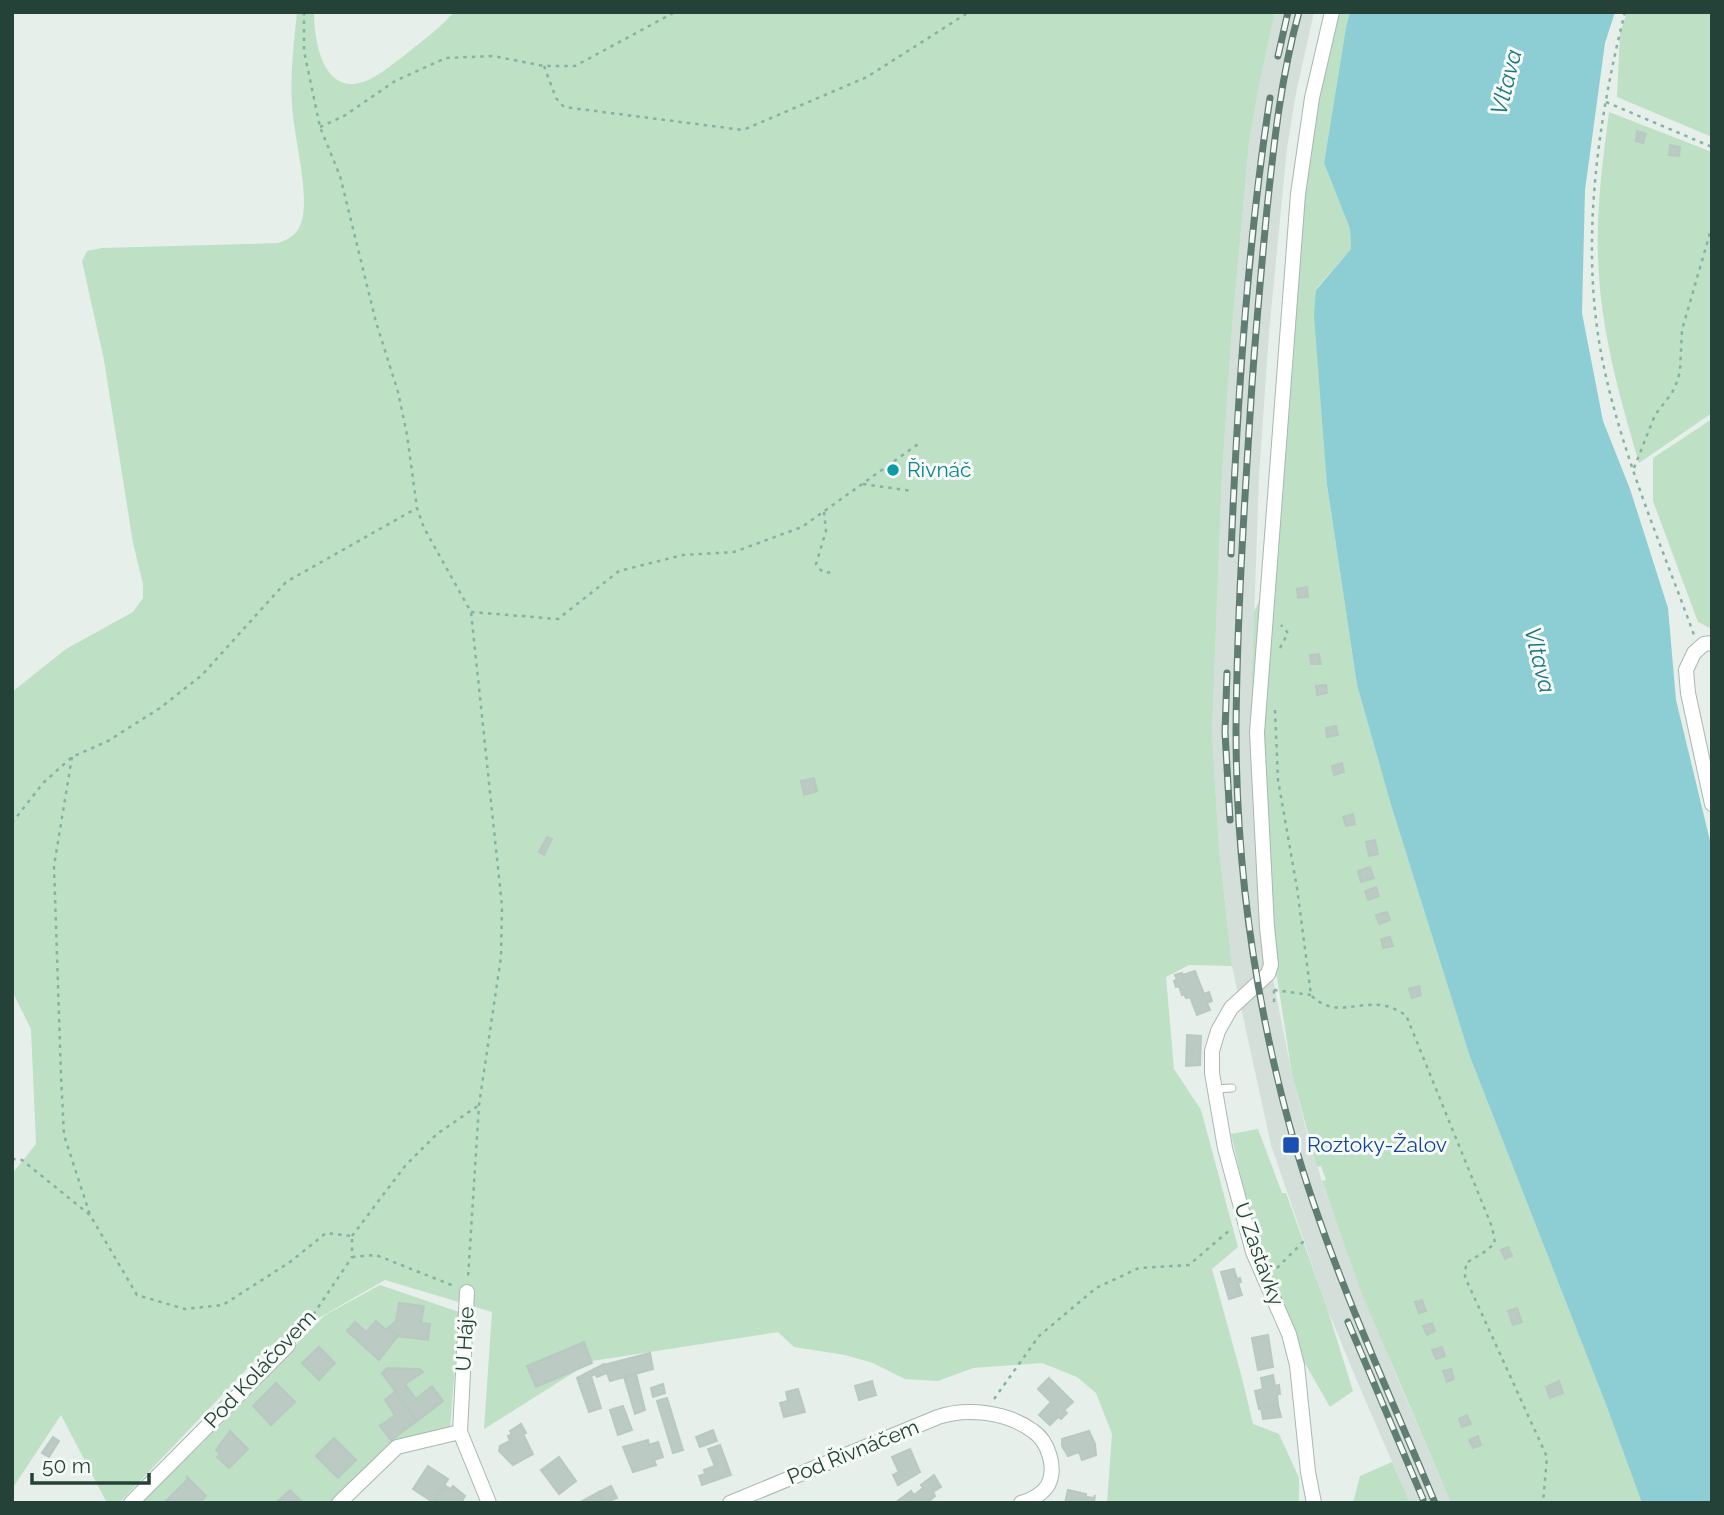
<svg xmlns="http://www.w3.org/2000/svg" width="1724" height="1515" viewBox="0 0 1724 1515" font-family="Raleway,sans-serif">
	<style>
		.built { fill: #d4dfd9 }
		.green { fill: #bee0c5 }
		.water { fill: #8dced4 }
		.building { fill: #bbcac3; stroke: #b8c9c1; stroke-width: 2 }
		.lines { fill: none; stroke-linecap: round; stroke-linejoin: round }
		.lane-casing { stroke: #a8b8b1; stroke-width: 9 }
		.street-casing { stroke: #a8b8b1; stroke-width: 16 }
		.path { stroke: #85b3a2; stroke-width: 2.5; stroke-dasharray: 3.5 5; stroke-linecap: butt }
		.lane { stroke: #fff; stroke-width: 7 }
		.street { stroke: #fff; stroke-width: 14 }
		.rail-casing { stroke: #5f7d73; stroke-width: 7 }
		.rail { stroke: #f7fbf8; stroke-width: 4.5; stroke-dasharray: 13; stroke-linecap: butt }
		.culture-dot { fill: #0f9aa8; stroke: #f7fbf8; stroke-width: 2.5 }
		.transit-dot { fill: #1a4fb4; stroke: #f7fbf8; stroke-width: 2.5 }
		.labels { text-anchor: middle; stroke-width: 6; stroke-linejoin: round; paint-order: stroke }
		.culture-label { font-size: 21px; fill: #0d838f; stroke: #f7fbf8; text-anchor: start }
		.transit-label { font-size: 21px; fill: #164399; stroke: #f7fbf8; text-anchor: start }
		.street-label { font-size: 21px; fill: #244238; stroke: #f7fbf8 }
		.water-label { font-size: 23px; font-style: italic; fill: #1b7680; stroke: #f7fbf8 }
	</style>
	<rect width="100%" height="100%" fill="#e6efea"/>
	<path class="built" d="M1275,12H1314L1296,93L1287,148L1269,332L1259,477L1250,732L1269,960L1292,1074L1307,1134L1325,1191L1395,1373L1451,1503H1410L1360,1388L1327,1308L1271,1145L1232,966L1219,848L1212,733L1222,475L1232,329L1249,143L1259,86Z"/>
	<g class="green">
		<path d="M297,12H314C314,47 326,104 374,77C385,71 395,62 405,55C422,41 439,29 454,12H1275L1259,86L1249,143L1232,329L1222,475L1212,733L1219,848L1232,966L1189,965L1166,977L1174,1069L1201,1110L1238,1247L1212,1269L1242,1378L1253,1424L1279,1434L1299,1478V1503H1107L1112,1434L1096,1393L1077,1377L1042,1363L973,1368L938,1381L905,1379L873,1363L845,1355L794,1347L778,1332L592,1361L484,1429L492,1312L385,1280L268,1347L119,1503H107L61,1415L12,1489V1174L36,1144L31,1029L12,991V692L66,649L133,612L143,598V584L133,543L104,360L82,261L87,251L102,248L278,243C289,239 297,235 301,223C311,197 293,134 292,104C290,73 294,43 297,12Z"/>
		<path d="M1334,12H1350L1346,27L1324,163L1350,229L1351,249L1316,289L1327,485L1357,685L1391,805L1470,1057L1605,1402L1642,1503H1451L1362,1294L1322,1181L1326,1180L1321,1166L1317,1167L1292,1074L1277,977L1269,960L1256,845L1250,732L1254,612L1270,579L1304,199L1315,98Z"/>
		<path d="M1627,12H1712V137L1617,97L1620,33Z"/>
		<path d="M1609,112L1712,152V413L1639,463C1619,395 1600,328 1598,257C1596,209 1603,160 1609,112Z"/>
		<path d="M1712,419V629L1698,622L1653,501V458Z"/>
		<path d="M1258,1129L1282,1193H1286L1327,1308L1353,1391L1330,1407L1302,1358L1250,1215L1231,1134Z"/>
		<path d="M380,1285L459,1312L450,1430L384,1449L330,1503H139L325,1315Z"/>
		<path d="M1392,1462L1410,1503H1353L1360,1476Z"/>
	</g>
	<path class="water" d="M1350,12H1615L1605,43L1585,190L1582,313L1603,421L1630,489L1668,608L1676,700L1712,849V1503H1642L1605,1402L1470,1057L1391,805L1357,685L1327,485L1314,315L1316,290L1351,249L1350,229L1324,163L1346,27Z"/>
	<g class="building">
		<path d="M1637,131L1646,134L1643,143L1636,141Z"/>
		<path d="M1670,145L1680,147L1679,156L1669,155Z"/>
		<path d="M1307,587L1308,597L1298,598L1297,589Z"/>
		<path d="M1319,654L1321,664H1311L1310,655Z"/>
		<path d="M1326,685L1327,693L1317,695L1316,686Z"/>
		<path d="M1336,726L1338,735L1327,737L1326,728Z"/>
		<path d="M1342,763L1344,772L1334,775L1332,766Z"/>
		<path d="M814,778L817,791L804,795L801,781Z"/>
		<path d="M1353,814L1355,824L1346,826L1343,817Z"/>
		<path d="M547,837L552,839L544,855L539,852Z"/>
		<path d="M1375,840L1378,854L1369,856L1366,842Z"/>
		<path d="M1370,867L1374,878L1361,882L1358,871Z"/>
		<path d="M1376,887L1379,896L1368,900L1365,891Z"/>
		<path d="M1387,912L1390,920L1379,924L1376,915Z"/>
		<path d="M1390,937L1393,946L1383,948L1381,939Z"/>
		<path d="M1195,971L1204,994L1209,992L1212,1001L1207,1003L1210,1010L1197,1015L1190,997L1186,998L1184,994L1182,995L1179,986L1176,987L1174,981L1177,979L1175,975L1182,973L1183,975Z"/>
		<path d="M1419,986L1421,995L1412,998L1409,989Z"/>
		<path d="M1187,1035L1201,1036L1200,1065L1186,1066Z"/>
		<path d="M1508,1247L1512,1256L1505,1259L1501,1250Z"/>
		<path d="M1234,1269L1237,1279L1240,1278L1241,1282L1238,1283L1242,1295L1229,1299L1221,1272Z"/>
		<path d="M1422,1300L1426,1311L1419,1313L1415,1302Z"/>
		<path d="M399,1303L424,1306L421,1323L430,1324L428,1340L397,1336L388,1328L396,1321Z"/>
		<path d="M1517,1308L1522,1322L1513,1325L1508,1311Z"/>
		<path d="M376,1321L386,1330L388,1328L398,1336L379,1360L347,1331L355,1322L366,1332Z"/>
		<path d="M1432,1323L1435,1331L1427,1335L1423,1326Z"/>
		<path d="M1268,1335L1273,1367L1258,1370L1252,1338Z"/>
		<path d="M584,1342L592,1363L536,1387L527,1366Z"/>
		<path d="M319,1347L335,1363L319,1380L302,1363Z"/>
		<path d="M1442,1347L1445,1356L1436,1359L1432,1350Z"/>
		<path d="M650,1353L653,1369L610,1381L604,1365Z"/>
		<path d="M604,1364L607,1373L597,1377L595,1374L591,1376L601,1408L589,1412L577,1378Z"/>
		<path d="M387,1368L420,1369L423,1372L405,1384L416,1399L432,1386L443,1401L417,1421L382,1373Z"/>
		<path d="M1451,1369L1454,1379L1447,1382L1443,1371Z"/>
		<path d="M636,1374L645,1410L635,1414L624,1377Z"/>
		<path d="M1273,1375L1275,1386L1279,1385L1280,1394H1277L1278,1405L1259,1409L1255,1391L1263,1389L1261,1378Z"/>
		<path d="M1049,1378L1073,1402L1064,1410L1067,1413L1061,1419L1058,1417L1050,1425L1039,1415L1051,1402L1038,1389Z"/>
		<path d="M872,1381L876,1395L859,1400L855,1386Z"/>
		<path d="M1559,1381L1563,1393L1550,1398L1546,1387Z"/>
		<path d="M276,1383L295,1402L271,1425L253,1406Z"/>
		<path d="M663,1384L665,1393L653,1397L651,1388Z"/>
		<path d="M798,1389L805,1412L784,1417L780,1403L788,1401L786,1392Z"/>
		<path d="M395,1392L417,1421L391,1440L380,1426L395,1415L385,1400Z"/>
		<path d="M667,1398L683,1450L673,1453L657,1401Z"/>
		<path d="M1278,1405L1281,1417L1263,1419L1261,1408Z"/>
		<path d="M623,1406L632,1430L618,1435L610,1410Z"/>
		<path d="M1467,1415L1471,1424L1462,1427L1459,1419Z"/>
		<path d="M521,1424L526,1433L523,1434L533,1454L513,1465L499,1451L500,1446L510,1441L508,1436L512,1434L510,1431Z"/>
		<path d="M713,1430L717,1441L700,1447L696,1437Z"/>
		<path d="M230,1431L248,1449L229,1468L217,1457L220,1454L216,1450Z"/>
		<path d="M1089,1431L1095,1444L1096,1455L1082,1460L1079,1452L1068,1456L1062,1446V1439Z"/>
		<path d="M1478,1436L1481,1445L1473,1448L1469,1440Z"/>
		<path d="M53,1437L59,1441L49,1457L42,1453Z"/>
		<path d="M334,1438L356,1460L338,1478L316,1456Z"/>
		<path d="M648,1440L649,1445L658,1442L663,1457L654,1460L656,1465L633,1472L623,1447Z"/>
		<path d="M720,1445L731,1475L702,1485L699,1476L705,1474L704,1470L715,1466L708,1449Z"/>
		<path d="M910,1449L920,1472L898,1485L893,1475L899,1472L892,1457Z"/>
		<path d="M559,1457L576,1481L559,1494L541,1470Z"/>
		<path d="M428,1466L448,1479L433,1502L413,1489Z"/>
		<path d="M934,1475L941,1487L933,1492L935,1496L927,1503H895L911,1491L914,1495L923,1488L921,1485Z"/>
		<path d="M186,1476L206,1496L199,1503H168L166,1501L188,1479Z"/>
		<path d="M448,1479L444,1485L451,1489L453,1486L465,1496L461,1503H433Z"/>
		<path d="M611,1486L617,1498L604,1503L599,1492Z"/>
		<path d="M290,1490L303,1503H276Z"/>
		<path d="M1068,1490L1086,1494V1497L1094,1498L1095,1495L1094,1503H1065Z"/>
		<path d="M599,1492L604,1503H579Z"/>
	</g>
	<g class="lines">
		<defs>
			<path id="lane" d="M1215,1089L1232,1088"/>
			<g id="street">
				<path d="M1712,643L1704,644L1694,653L1686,670L1688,693L1712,804"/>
				<path d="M467,1292L460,1432L489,1503"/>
				<path d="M131,1503L288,1345"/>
				<path d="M339,1503L397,1447L460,1432"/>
				<path d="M730,1503L938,1417C967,1407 1007,1412 1033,1431C1048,1441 1057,1468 1048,1485C1042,1495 1031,1500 1021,1503"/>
				<path d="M1314,1503L1308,1472L1297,1365L1289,1334L1253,1252L1225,1148L1212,1073V1051L1218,1031L1231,1008L1268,974L1271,965L1267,927L1257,733L1298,194L1312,98L1332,12"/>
			</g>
		</defs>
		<use href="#lane" class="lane-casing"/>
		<use href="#street" class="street-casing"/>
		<g class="path">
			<path d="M304,12V51L320,127L340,176L376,322L398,392L407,435L417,508L424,528L471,612L502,906L501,957L479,1105L468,1278"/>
			<path d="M1625,12C1597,123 1580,246 1602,358C1621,453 1661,544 1694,635"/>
			<path d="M544,66L556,98L564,107L743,130L867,77L969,12"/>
			<path d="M1606,102L1712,147"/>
			<path d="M320,127L344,116L395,81L446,58L493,56L544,66H575L675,12"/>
			<path d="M1634,468L1655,415L1672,393L1677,382L1680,371L1682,330L1712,226"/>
			<path d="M863,484L912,491"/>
			<path d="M824,512L826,531L816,564C822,573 825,574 835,571"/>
			<path d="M471,612L558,619L619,571L683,555L734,552L802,527L921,442"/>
			<path d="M1280,648L1288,633L1281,625"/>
			<path d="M1275,710L1278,780L1297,888L1311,995C1334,1019 1358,1000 1386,1006C1392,1007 1400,1012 1406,1015L1492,1227L1495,1243L1486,1251L1466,1263L1465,1277L1547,1457L1543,1503"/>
			<path d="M72,757L54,866L61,1075L64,1135L90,1215"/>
			<path d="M12,823L43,783L72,757L108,741L160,708L202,675L286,582L417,508"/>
			<path d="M1274,990L1311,995"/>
			<path d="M1274,1002V990"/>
			<path d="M12,1159L22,1160L90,1215L137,1295L185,1309L223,1305L290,1262L326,1233L352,1236V1257"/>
			<path d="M352,1236L405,1166L437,1134L479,1105"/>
			<path d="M352,1257L376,1255L454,1286"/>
			<path d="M1277,1268L1304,1241"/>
			<path d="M297,1334L309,1321L352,1257"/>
			<path d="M994,1399L1039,1336L1096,1288L1139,1268L1189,1265L1231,1229"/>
		</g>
		<use href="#lane" class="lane"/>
		<use href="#street" class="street"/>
		<defs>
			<g id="rail">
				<path d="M1299,12C1281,77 1274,142 1267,209C1261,272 1255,336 1251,400C1244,509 1237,619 1236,729C1236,866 1256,1007 1293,1138C1329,1264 1385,1383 1435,1503"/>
				<path d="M1278,56L1288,12"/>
				<path d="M1231,554C1237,404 1247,246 1270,98"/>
				<path d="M1227,673L1225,732L1230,820"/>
				<path d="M1348,1322L1423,1499"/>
			</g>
		</defs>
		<use href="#rail" class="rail-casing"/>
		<use href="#rail" class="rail"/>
	</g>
	<circle class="culture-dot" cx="893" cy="470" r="7"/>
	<rect class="transit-dot" x="1282" y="1136" width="18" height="18" rx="3.5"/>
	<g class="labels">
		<g class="culture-label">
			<text x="907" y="477">Řivnáč</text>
		</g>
		<g class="transit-label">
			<text x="1307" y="1152">Roztoky-Žalov</text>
		</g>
		<g class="street-label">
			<text transform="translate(1259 1254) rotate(70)" y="7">U Zastávky</text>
			<text transform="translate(465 1339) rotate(-87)" y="7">U Háje</text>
			<text transform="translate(260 1369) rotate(-47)" y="7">Pod Koláčovem</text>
			<text transform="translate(853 1452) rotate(-22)" y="7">Pod Řivnáčem</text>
		</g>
		<g class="water-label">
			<text transform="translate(1506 82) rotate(-76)" y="8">Vltava</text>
			<text transform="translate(1540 660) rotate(76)" y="8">Vltava</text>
		</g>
	</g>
	<rect width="1724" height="1515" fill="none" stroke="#244238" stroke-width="28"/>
	<path d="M32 1473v10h117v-10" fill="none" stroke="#244238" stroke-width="3.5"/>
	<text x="42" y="1473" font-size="21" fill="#244238" stroke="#f7fbf8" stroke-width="5" paint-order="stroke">50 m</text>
</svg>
